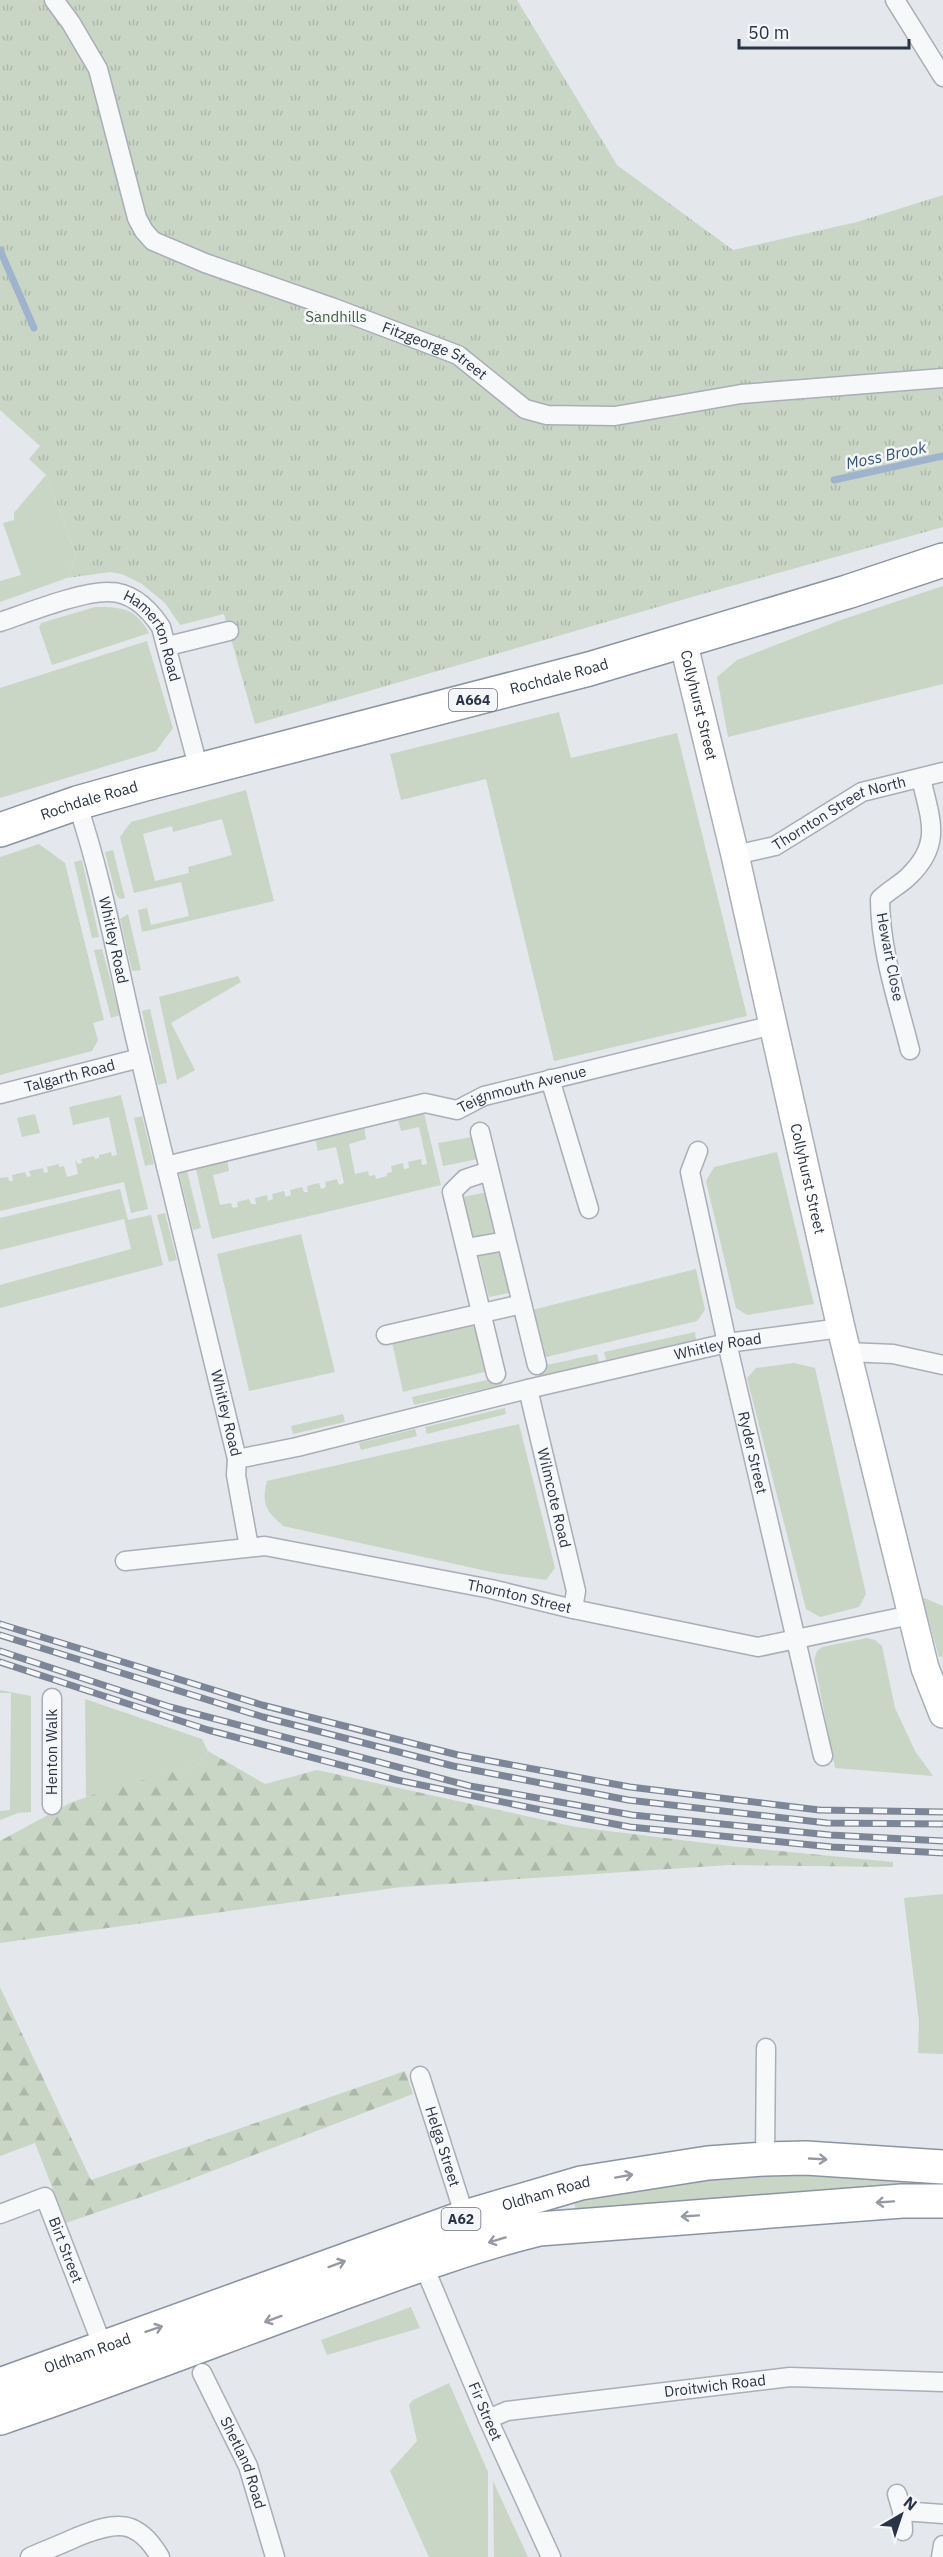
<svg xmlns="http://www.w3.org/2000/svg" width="943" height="2557" viewBox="0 0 943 2557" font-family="'IBM Plex Sans',sans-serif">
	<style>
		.green { fill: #c9d6c5; fill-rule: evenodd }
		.forest { fill: url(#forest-firs) }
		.park { fill: url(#park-tufts) }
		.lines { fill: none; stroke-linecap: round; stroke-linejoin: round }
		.stream { stroke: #9fb4cc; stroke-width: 7 }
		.street-casing { stroke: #a9aeb7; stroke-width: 21 }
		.secondary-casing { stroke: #a9aeb7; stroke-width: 30 }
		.highway-casing { stroke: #8b94a3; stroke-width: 36 }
		.street { stroke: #f7f8fa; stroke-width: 18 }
		.secondary { stroke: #fff; stroke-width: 27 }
		.highway { stroke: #fff; stroke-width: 33 }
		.rail-casing { stroke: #7d8696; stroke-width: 7 }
		.rail { stroke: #f4f6f9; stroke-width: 4.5; stroke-dasharray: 14; stroke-linecap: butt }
		.oneway { stroke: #959aa2 }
		.labels { text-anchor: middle; stroke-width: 5; stroke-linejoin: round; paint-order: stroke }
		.shield { fill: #f4f6f9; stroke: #676e7b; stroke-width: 1.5 }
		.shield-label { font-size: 14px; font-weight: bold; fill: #2b3445 }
		.park-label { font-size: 15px; fill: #3f6138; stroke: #f4f6f9 }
		.street-label { font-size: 15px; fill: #2b3445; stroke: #f4f6f9 }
		.water-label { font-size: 16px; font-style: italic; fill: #34527a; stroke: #f4f6f9 }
	</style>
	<defs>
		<pattern id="forest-firs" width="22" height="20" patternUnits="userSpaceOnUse" patternTransform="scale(1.5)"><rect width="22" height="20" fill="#c9d6c5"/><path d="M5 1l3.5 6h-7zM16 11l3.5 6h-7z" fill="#adb8ab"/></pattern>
		<pattern id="park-tufts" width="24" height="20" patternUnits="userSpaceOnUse" patternTransform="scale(1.5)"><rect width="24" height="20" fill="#c9d6c5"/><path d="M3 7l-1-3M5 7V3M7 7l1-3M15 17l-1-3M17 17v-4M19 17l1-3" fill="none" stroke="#adb8ab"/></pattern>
	</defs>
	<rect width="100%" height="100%" fill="#e4e7ec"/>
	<g class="green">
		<path d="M46,475L76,556L67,578L0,602V581L21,575L3,523L14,520V513Z"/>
		<path d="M943,586V684L728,737L717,677L737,660L838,621Z"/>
		<path d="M95,607C123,607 135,608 149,633L52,665L39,627L41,623Z"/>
		<path d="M147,641L173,728L156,751L0,798V688Z"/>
		<path d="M559,712L571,758L677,733L747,1016L554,1061L486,779L401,800L390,754Z"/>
		<path d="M246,790L274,901L142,932L138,910L147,908L151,925L189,916L181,882L134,893L120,837L131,822ZM222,819L232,855L188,867L189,873L155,881L143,834L172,826L173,832Z"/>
		<path d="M39,844L65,863L104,1020L93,1023L98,1040L92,1051L0,1075V857Z"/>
		<path d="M113,850L125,898L120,899L116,895L105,852Z"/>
		<path d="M82,860L99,937L92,938L74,862Z"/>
		<path d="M128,914L141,970L132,971L120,919Z"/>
		<path d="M102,949L120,1015L111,1018L94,950Z"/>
		<path d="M238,976L241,982L171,1023L195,1070L177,1080L159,997Z"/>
		<path d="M150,1009L167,1083L158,1085L142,1011Z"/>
		<path d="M121,1095L148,1209L131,1213L124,1182L0,1211V1178L8,1177L9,1181H13L12,1175L25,1172L27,1177L31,1176L29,1171L43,1168L44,1173L48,1172L47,1167L59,1164V1167L64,1166L67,1177L78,1174L75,1160L78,1164L82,1163L81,1159L94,1156L95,1159L99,1158V1155L111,1152L112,1156L117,1155L109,1117L73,1125L69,1107Z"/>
		<path d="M424,1113L441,1185L212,1239L195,1165L227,1159L229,1171L213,1175L220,1205L231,1203L233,1208L238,1207L237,1202L249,1199L251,1204H256L255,1198L267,1195L268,1201L273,1199L272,1194L284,1191L286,1197L291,1195L290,1190L302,1187L304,1192H308L307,1186L319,1183L321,1189L326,1187L325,1182L337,1179L339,1185L344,1183L336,1147L318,1151L315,1138L364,1126L366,1139L349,1144L355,1174L368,1171L369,1176L375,1175L376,1179L387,1176V1173L392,1172L391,1166L403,1163L404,1169L409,1168L408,1162L421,1159L422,1165L427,1164L419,1127L401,1131L398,1119Z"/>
		<path d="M35,1114L40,1133L22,1137L17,1118Z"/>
		<path d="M142,1116L154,1164L145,1166L134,1118Z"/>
		<path d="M478,1136L483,1158L443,1166L438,1143Z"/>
		<path d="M777,1152L814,1304L747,1315L736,1308L706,1181L714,1167Z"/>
		<path d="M187,1171L201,1228L193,1230L179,1173Z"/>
		<path d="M120,1189L128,1220L151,1215L163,1265L0,1308V1285L131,1249L124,1219L0,1250V1218Z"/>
		<path d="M487,1192L497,1235L474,1240L463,1197Z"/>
		<path d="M165,1213L177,1260L169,1262L157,1215Z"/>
		<path d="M301,1234L335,1372L249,1391L217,1254Z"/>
		<path d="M503,1248L513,1292L489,1297L478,1254Z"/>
		<path d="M696,1269L705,1310L697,1321L542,1358L532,1310Z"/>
		<path d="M478,1321L488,1371L403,1392L392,1342Z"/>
		<path d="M695,1332L696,1340L606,1360L604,1352Z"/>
		<path d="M597,1354L599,1362L540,1376L538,1367Z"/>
		<path d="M794,1363L815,1368L866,1594L859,1607L820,1617L806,1609L747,1378L756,1368Z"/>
		<path d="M500,1377L502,1385L414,1405L412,1397Z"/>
		<path d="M505,1408L506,1414L427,1434L425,1427Z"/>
		<path d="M343,1414L345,1422L293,1434L291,1426Z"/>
		<path d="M519,1424L555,1568L546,1580L496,1573L283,1526C266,1511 261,1504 267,1481Z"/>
		<path d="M415,1429L417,1436L361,1450L359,1443Z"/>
		<path d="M922,1597L943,1606V1656L939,1657Z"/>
		<path d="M867,1638L875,1640L882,1646L895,1708L915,1751L933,1776L835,1768L814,1660L817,1651L822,1647Z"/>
		<path d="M0,1690L31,1696V1812L18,1813L0,1820V1811L10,1810L11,1693H0Z"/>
		<path d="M85,1699L202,1739L208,1751L198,1765L86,1797Z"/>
		<path d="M943,1894V2054L918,2053L919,2022L904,1898Z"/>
		<path d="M760,2172L943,2178V2186L576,2212L574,2200L658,2185Z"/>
		<path d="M411,2307L420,2328L327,2355L321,2340Z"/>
		<path d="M449,2383L488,2472V2557H429L390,2471L417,2441L409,2405L413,2400Z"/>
		<path d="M493,2481L528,2557H494Z"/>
	</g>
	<g class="forest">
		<path d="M208,1751L265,1784L317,1770L576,1827L738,1847L893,1862V1867L729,1865L401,1887L0,1943V1841L70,1803L106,1790L198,1765Z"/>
		<path d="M0,1987L91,2180L405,2071L413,2094L173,2186L66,2223L35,2143L0,2156Z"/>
	</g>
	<path class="park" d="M0,0H517L617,165L733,250L857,222L943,195V527L699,595L255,724L224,614L180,625L165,603L142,584L122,574L110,572L67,578L76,556L46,475L29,459L40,446L0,410Z"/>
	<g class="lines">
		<g class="stream">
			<path d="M0,250L34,328"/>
			<path d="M834,480L943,456"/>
		</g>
		<defs>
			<g id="street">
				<path id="s1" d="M54,0L71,23L98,69L137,218L144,231L153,241L205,263L334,308L458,355L525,409L547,415L615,416L741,394L943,378"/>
				<path d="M895,0L943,77"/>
				<path id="s2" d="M0,622C27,613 82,591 109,592C132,592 149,609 161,627L199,770"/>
				<path d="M168,646L229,631"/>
				<path id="s3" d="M77,803C105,886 119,973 140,1058C172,1192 205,1326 237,1459L236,1475L249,1547"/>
				<path id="s4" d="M735,855L775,846L862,792L943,772"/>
				<path d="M910,1050C898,1002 880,950 880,899C889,890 900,885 909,876C943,843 930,819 921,778"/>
				<path d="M550,1079L589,1209"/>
				<path id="s5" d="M0,1094L140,1058"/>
				<path d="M480,1132L537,1365"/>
				<path id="s6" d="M698,1151L690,1172L727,1343L823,1756"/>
				<path id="s7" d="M166,1166L425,1103L457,1110L484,1096L773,1025"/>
				<path d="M489,1171L465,1179L452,1192L496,1374"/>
				<path d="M466,1248L506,1241"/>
				<path d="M386,1335L522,1304"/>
				<path d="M848,1352L893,1354L943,1365"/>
				<path id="s8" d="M528,1389L576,1591L573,1609"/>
				<path id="s9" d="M237,1459L297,1447L528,1389L727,1343L841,1328"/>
				<path id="s10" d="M125,1561L265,1546L491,1589L573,1609L758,1647L911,1615"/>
				<path d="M52,1698V1805"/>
				<path id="s11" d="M420,2076L465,2217"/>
				<path d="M765,2159L766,2048"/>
				<path id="s12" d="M0,2214L45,2197L103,2347"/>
				<path id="s13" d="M423,2264L488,2419L551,2557"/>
				<path id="s14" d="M202,2373L248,2466L275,2557"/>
				<path id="s15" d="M488,2419L507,2411L790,2377L943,2382"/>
				<path d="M897,2494L902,2511L903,2531"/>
				<path d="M902,2511L943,2514"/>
				<path d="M30,2557C46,2550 62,2544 77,2537C116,2521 137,2518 160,2557"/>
				<path d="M941,2557L943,2545"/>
			</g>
			<g id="secondary">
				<path id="s16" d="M683,641L735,855L841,1328L925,1668L943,1714"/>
			</g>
			<g id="highway">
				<path id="s17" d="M0,830L77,803L145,784L589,669L847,592L943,560"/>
				<path id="s18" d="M0,2385L465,2217L581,2183L708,2163L765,2159L806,2158L943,2167"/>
				<path d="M0,2418C113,2380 224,2336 337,2295C403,2271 470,2246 539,2229L902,2201H943"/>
			</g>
		</defs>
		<use href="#street" class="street-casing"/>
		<use href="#secondary" class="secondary-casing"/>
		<use href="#highway" class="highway-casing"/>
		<use href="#street" class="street"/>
		<use href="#secondary" class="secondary"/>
		<use href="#highway" class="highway"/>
		<defs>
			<g id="rail">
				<path d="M0,1624L262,1705L458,1755L630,1787L819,1810L943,1812"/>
				<path d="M0,1635L263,1717L453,1766L628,1800L827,1823L943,1824"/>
				<path d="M0,1651L170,1707L470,1786L632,1815L830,1835L943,1841"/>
				<path d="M0,1662L208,1730L397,1780L546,1811L630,1827L832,1847L943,1853"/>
			</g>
		</defs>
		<use href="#rail" class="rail-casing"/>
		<use href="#rail" class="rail"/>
	</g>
	<defs><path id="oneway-shaft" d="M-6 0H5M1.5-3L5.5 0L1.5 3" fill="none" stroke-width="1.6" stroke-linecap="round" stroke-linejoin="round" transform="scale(1.5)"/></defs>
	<g class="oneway">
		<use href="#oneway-shaft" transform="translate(818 2159) rotate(3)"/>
		<use href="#oneway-shaft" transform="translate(624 2176) rotate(-10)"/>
		<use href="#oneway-shaft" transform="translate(885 2202) rotate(176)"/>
		<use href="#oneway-shaft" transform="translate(690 2216) rotate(176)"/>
		<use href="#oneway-shaft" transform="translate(497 2240) rotate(163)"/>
		<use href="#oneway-shaft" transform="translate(337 2264) rotate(-20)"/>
		<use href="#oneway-shaft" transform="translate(273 2319) rotate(160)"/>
		<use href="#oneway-shaft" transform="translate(154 2329) rotate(-19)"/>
	</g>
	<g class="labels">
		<g class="shield">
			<rect x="449" y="689" width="48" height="22" rx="4.5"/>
			<rect x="441.5" y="2208" width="39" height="22" rx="4.5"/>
		</g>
		<g class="shield-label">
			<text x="473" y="705">A664</text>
			<text x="461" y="2224">A62</text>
		</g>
		<g class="park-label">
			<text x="336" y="322">Sandhills</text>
		</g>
		<g class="street-label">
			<text dy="5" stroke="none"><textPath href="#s1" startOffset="567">Fitzgeorge Street</textPath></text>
			<text dy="5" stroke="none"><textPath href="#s2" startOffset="182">Hamerton Road</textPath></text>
			<text dy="5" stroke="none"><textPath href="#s17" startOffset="580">Rochdale Road</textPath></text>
			<text dy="5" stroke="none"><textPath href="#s16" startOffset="66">Collyhurst Street</textPath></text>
			<text dy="5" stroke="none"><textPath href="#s17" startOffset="94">Rochdale Road</textPath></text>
			<text dy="5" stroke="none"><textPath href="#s4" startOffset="114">Thornton Street North</textPath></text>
			<text dy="5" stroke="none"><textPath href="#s3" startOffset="142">Whitley Road</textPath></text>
			<text transform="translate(890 957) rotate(79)" y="5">Hewart Close</text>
			<text dy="5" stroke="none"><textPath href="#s5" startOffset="72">Talgarth Road</textPath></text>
			<text dy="5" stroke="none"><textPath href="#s7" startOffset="368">Teignmouth Avenue</textPath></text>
			<text dy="5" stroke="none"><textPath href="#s16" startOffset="552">Collyhurst Street</textPath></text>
			<text dy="5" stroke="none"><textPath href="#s9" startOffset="494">Whitley Road</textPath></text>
			<text dy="5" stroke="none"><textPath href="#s3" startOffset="628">Whitley Road</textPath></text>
			<text dy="5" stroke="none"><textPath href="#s6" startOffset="310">Ryder Street</textPath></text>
			<text dy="5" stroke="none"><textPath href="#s8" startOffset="112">Wilmcote Road</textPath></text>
			<text dy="5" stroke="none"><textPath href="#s10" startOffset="400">Thornton Street</textPath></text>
			<text transform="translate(52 1752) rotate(-90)" y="5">Henton Walk</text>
			<text dy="5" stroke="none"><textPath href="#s11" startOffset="74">Helga Street</textPath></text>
			<text dy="5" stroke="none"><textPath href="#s18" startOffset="579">Oldham Road</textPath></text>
			<text dy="5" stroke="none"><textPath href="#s12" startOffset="105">Birt Street</textPath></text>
			<text dy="5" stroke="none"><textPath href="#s18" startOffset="93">Oldham Road</textPath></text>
			<text dy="5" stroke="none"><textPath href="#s15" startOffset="230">Droitwich Road</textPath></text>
			<text dy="5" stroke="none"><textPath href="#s13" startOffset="160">Fir Street</textPath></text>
			<text dy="5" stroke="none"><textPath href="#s14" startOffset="99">Shetland Road</textPath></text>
		</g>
		<g class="water-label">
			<text transform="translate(886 455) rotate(-12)" y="6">Moss Brook</text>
		</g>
	</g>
	<g transform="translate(901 2515) rotate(39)" stroke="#f4f6f9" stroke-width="4.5" paint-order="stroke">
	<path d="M0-4.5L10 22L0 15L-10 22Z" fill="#2b3445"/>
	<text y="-9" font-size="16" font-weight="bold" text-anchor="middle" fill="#2b3445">N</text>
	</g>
	<path d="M739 39v9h170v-9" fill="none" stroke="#2b3445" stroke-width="3"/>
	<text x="748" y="39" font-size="18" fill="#2b3445" stroke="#f4f6f9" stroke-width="4.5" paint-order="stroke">50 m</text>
</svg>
